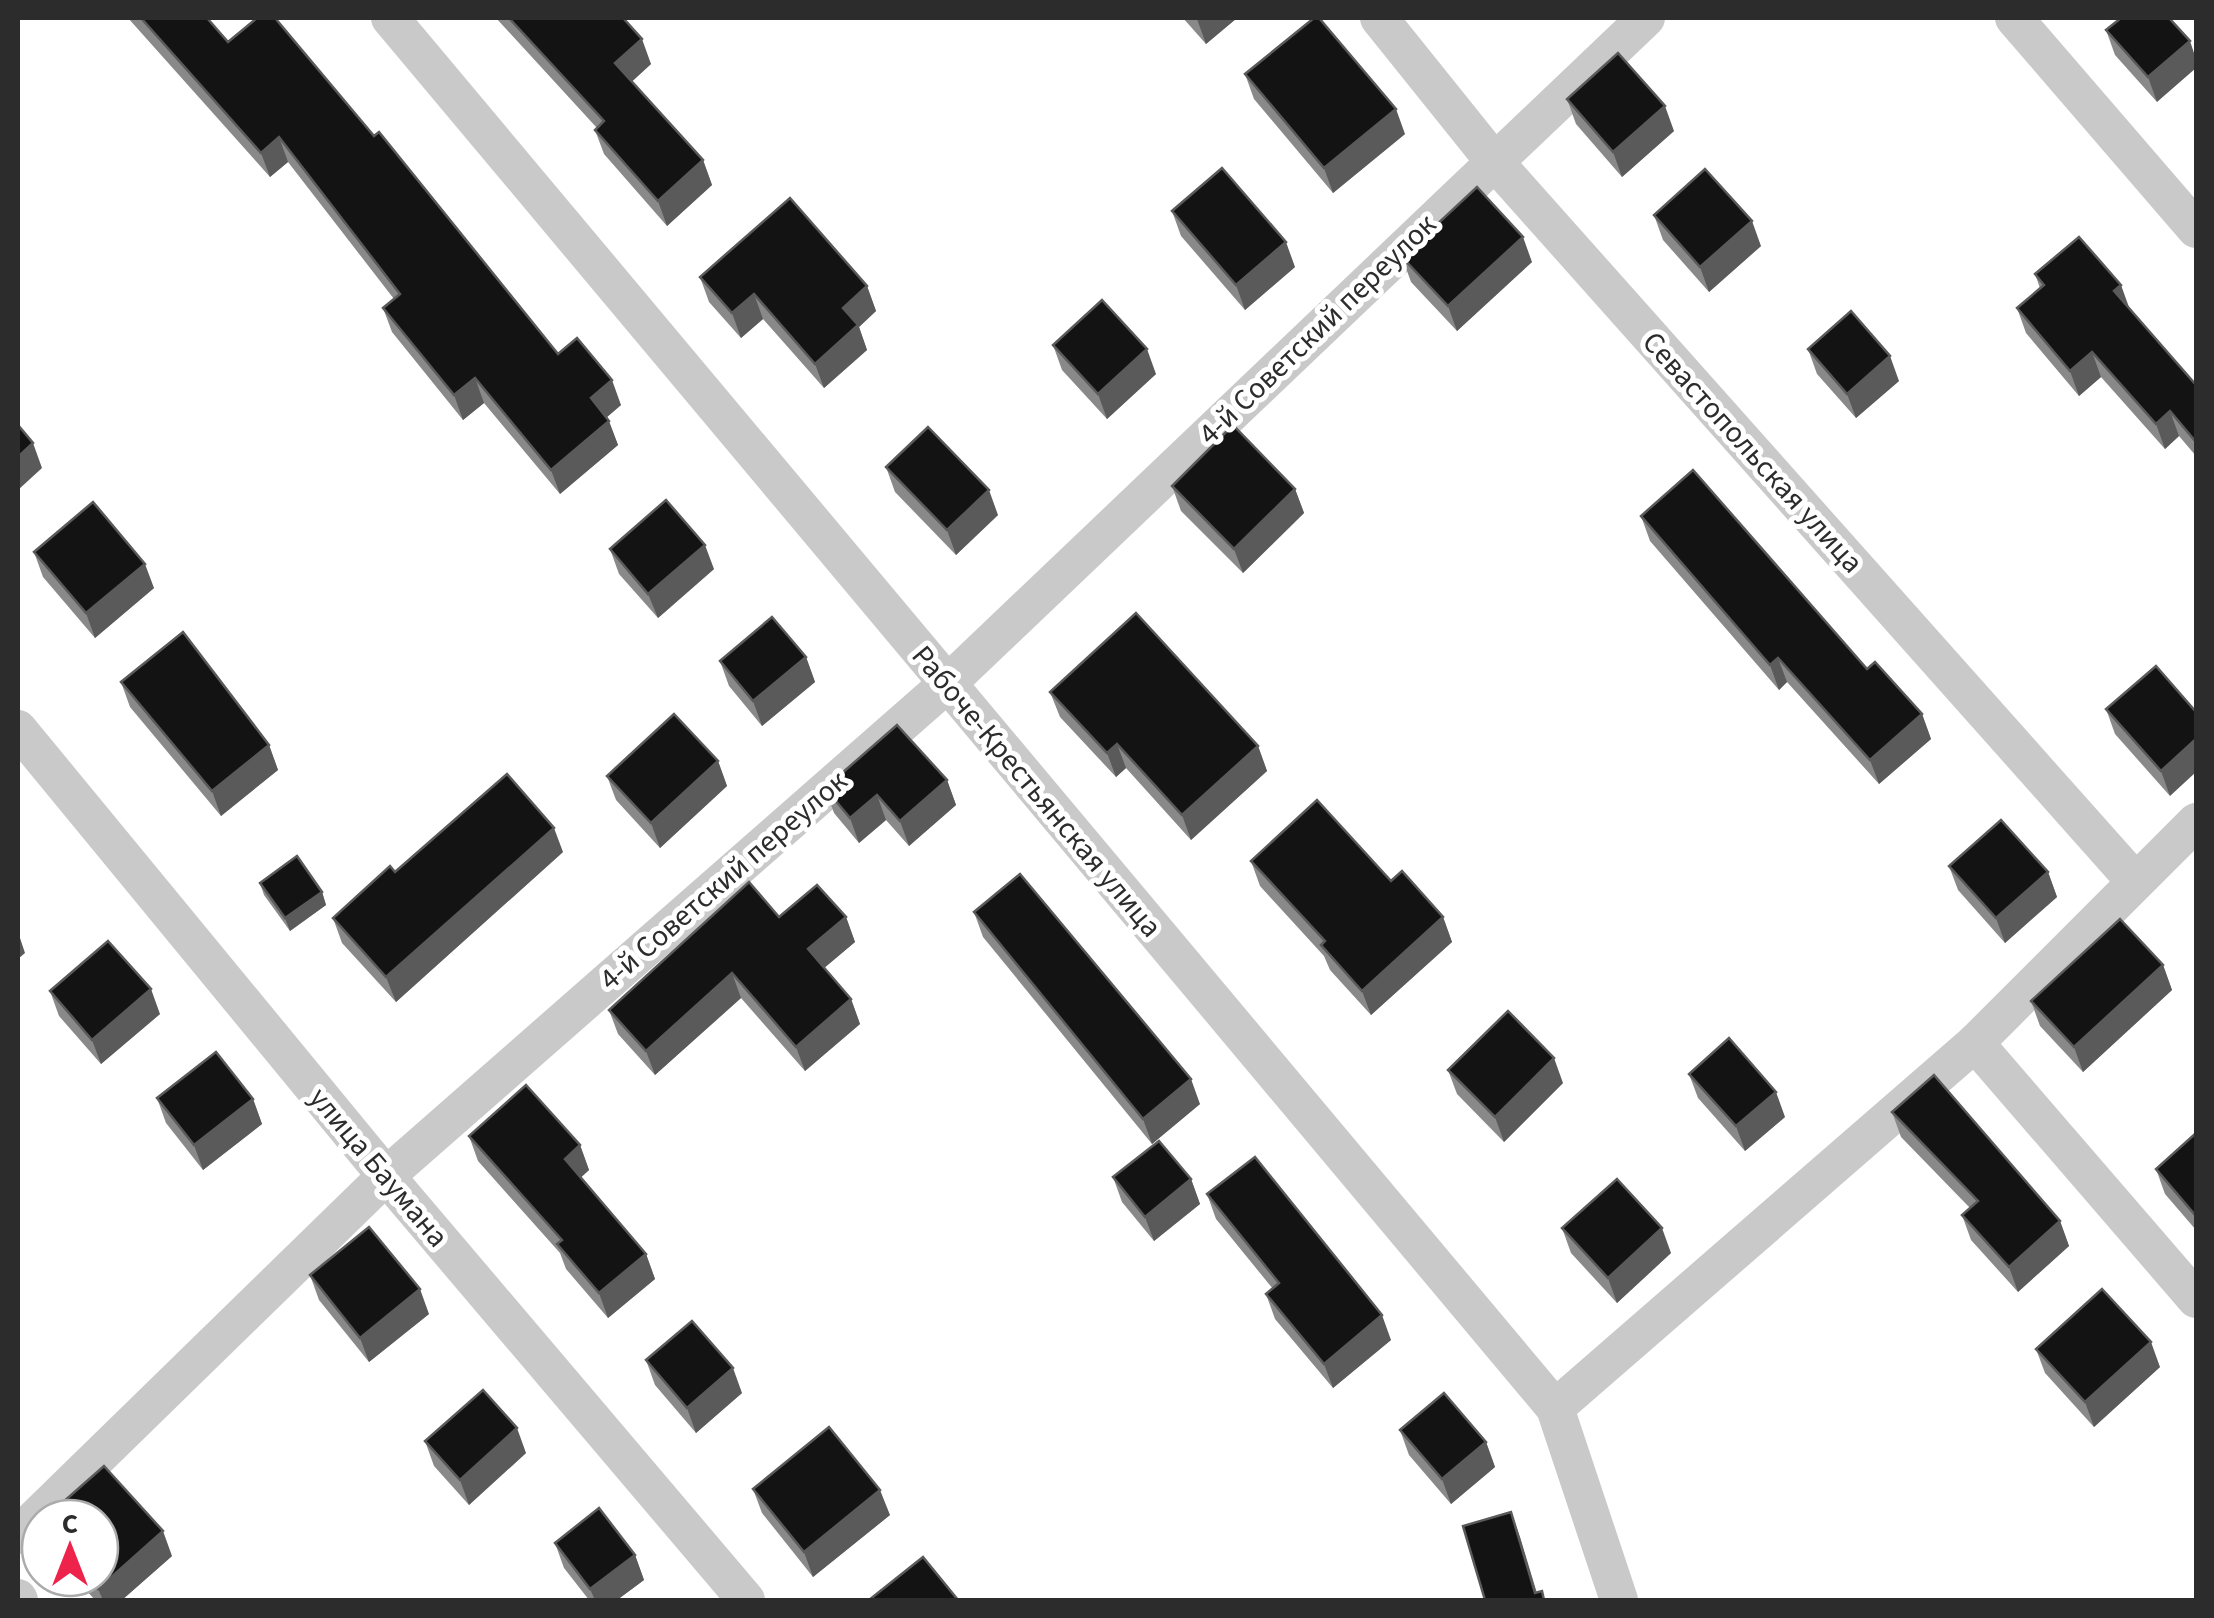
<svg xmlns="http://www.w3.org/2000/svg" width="2214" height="1618" viewBox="0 0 2214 1618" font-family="'Source Sans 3',sans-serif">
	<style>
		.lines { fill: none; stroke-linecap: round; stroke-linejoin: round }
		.street { stroke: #c9c9c9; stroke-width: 38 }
		.wall { fill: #898989 }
		.shaded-wall { fill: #5a5a5a }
		.building { fill: #131313; stroke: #5a5a5a; stroke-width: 2.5 }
		.labels { text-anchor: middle; stroke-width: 10; stroke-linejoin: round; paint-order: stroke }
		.street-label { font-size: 30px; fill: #2c2c2c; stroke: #fff }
	</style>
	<rect width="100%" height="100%" fill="#fff"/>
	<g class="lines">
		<g class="street">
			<path d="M390,18L1555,1408L1619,1600"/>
			<path d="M1379,18L1493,160L2134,880"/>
			<path d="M2014,18L2196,229"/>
			<path d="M18,729L386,1176L746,1600"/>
			<path d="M1975,1043L2196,1299"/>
			<path d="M1555,1408L1975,1043L2196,822"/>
			<path d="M18,1535L386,1176L947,684L1646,18"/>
			<path d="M18,1598L19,1600"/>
		</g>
	</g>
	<g class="wall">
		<path d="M128,18H207L228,42L558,354L621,405L607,417L618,445L560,494L484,403L463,420L392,332L383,308L394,299L288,162L270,177Z"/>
		<path d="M496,18H623L651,64L632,81L703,160L712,185L667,226L604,154L595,130L597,128Z"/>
		<path d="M1183,18H1237L1206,44Z"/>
		<path d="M2169,18L2157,102L2115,55L2106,30Z"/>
		<path d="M1245,74L1405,134L1333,193L1254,99Z"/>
		<path d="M1567,99L1674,131L1622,177L1576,124Z"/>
		<path d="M1172,211L1295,267L1245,310L1181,236Z"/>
		<path d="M1654,215L1761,246L1709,292L1663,240Z"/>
		<path d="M1402,257L1532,262L1457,331L1411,282Z"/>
		<path d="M2035,274L2129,307L2196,385V456L2179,436L2165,449L2101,377L2079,396L2026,333L2017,308L2040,288Z"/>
		<path d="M700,277L867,286L876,311L859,327L867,350L824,388L763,319L741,338L709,302Z"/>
		<path d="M1053,345L1156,374L1107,419L1062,370Z"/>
		<path d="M1808,349L1899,381L1856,418L1817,374Z"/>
		<path d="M886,467L998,515L956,555L895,492Z"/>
		<path d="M1172,486L1295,489L1304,513L1243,573L1181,511Z"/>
		<path d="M1641,516L1867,669L1922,714L1931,739L1879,784L1787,682L1779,690L1650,541Z"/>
		<path d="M610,549L714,569L658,618L619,574Z"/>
		<path d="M34,552L154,588L95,638L43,577Z"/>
		<path d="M806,657L815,682L762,726L729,686L720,661Z"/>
		<path d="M2156,666L2170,796L2115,734L2106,709Z"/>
		<path d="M121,682L269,745L278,770L221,816L130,707Z"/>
		<path d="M1050,692L1258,746L1267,771L1191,840L1126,768L1116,777L1060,717Z"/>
		<path d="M718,761L727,786L660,848L616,800L607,776Z"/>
		<path d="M947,780L956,805L909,846L886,820L859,843L834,813L825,788Z"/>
		<path d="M563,852L396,1002L342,943L333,918L395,872Z"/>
		<path d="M1251,861L1391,881L1443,917L1452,942L1371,1015L1330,970L1324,956L1260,886Z"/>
		<path d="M1949,866L2048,872L2057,897L2005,943L1958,890Z"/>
		<path d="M260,883L322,892L326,905L290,931L264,895Z"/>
		<path d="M974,912L1200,1104L1152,1144L983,937Z"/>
		<path d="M779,917H846L855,942L824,968L851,999L860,1024L805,1071L741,998L655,1075L618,1034L609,1010Z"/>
		<path d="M2163,965L2172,990L2083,1072L2040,1026L2031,1001Z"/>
		<path d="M50,991L160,1014L101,1064L59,1016Z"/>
		<path d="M1448,1070L1563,1083L1504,1142L1457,1094Z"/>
		<path d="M1689,1074L1785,1117L1745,1151L1698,1098Z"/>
		<path d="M157,1098L253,1099L262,1124L203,1170L166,1123Z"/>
		<path d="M1892,1112L2060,1221L2069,1246L2018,1292L1971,1240L1962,1215L1970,1208L1901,1137Z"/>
		<path d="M2196,1133V1230L2165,1194L2156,1169Z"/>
		<path d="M469,1136L580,1145L589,1170L581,1177L646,1254L655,1279L608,1318L566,1269L560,1253L478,1161Z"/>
		<path d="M1113,1177L1191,1179L1200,1204L1154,1241L1122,1202Z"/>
		<path d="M1207,1194L1391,1340L1333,1388L1275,1319L1266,1294L1273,1289L1216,1219Z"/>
		<path d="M1562,1228L1671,1253L1617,1303L1571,1253Z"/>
		<path d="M310,1275L429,1314L369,1362L319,1300Z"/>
		<path d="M2036,1349L2160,1367L2094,1427L2045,1373Z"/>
		<path d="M646,1360L742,1393L696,1433L655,1385Z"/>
		<path d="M1400,1430L1486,1442L1495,1467L1451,1504L1409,1455Z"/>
		<path d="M425,1441L526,1453L469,1505L434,1466Z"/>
		<path d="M753,1489L890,1515L813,1577L762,1513Z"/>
		<path d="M555,1543L635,1555L644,1580L617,1600H589L564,1568Z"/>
		<path d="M172,1556L122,1600H95L75,1578H100Z"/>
	</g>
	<g class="shaded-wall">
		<path d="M1199,18H1237L1206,44L1197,19Z"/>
		<path d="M642,39L651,64L625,88L615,63Z"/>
		<path d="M2190,41L2196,59V68L2157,102L2148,77Z"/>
		<path d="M1665,106L1674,131L1622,177L1613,152Z"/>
		<path d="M1396,109L1405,134L1333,193L1324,168Z"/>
		<path d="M279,137L288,162L270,177L261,153Z"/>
		<path d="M703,160L712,185L667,226L658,201Z"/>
		<path d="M1752,221L1761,246L1709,292L1700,267Z"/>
		<path d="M1523,237L1532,262L1457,331L1448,306Z"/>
		<path d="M1286,242L1295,267L1245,310L1236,285Z"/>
		<path d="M2121,285L2130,310L2114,291Z"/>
		<path d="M867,286L876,311L859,327L867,350L824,388L815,364L843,308Z"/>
		<path d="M754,294L763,319L741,338L732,313Z"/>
		<path d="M1147,349L1156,374L1107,419L1098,394Z"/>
		<path d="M2092,352L2101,377L2079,396L2070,371Z"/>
		<path d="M1890,356L1899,381L1856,418L1847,394Z"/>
		<path d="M475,378L484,403L463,420L454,395Z"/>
		<path d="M612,380L621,405L600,423L591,398Z"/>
		<path d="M2170,411L2179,436L2165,449L2156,424Z"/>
		<path d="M609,421L618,445L560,494L551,470Z"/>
		<path d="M33,443L42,468L18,490V457Z"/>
		<path d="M1295,489L1304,513L1243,573L1234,549Z"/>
		<path d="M989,490L998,515L956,555L947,530Z"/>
		<path d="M705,545L714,569L658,618L648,594Z"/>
		<path d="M145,564L154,588L95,638L86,613Z"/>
		<path d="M806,657L815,682L762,726L753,701Z"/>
		<path d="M1778,658L1787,682L1779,690L1770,665Z"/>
		<path d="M1922,714L1931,739L1879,784L1870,760Z"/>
		<path d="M2196,739V772L2170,796L2161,771Z"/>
		<path d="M1117,744L1126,768L1116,777L1107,753Z"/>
		<path d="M269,745L278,770L221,816L212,791Z"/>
		<path d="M1258,746L1267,771L1191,840L1182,815Z"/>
		<path d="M718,761L727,786L660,848L651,823Z"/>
		<path d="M947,780L956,805L909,846L900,821Z"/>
		<path d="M877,795L886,820L859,843L850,818Z"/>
		<path d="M554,828L563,852L396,1002L386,977Z"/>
		<path d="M2048,872L2057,897L2005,943L1996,918Z"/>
		<path d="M322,892L326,905L290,931L285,918Z"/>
		<path d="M846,917L855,942L817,974L808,949Z"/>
		<path d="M1443,917L1452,942L1371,1015L1362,991Z"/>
		<path d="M18,932L25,953L18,959Z"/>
		<path d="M2163,965L2172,990L2083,1072L2074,1047Z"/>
		<path d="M732,973L741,998L655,1075L646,1051Z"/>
		<path d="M151,989L160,1014L101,1064L92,1040Z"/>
		<path d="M851,999L860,1024L805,1071L796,1047Z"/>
		<path d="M1554,1058L1563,1083L1504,1142L1495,1117Z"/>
		<path d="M1191,1079L1200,1104L1152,1144L1143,1119Z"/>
		<path d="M1776,1092L1785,1117L1745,1151L1736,1126Z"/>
		<path d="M253,1099L262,1124L203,1170L194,1145Z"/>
		<path d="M580,1145L589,1170L574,1184L565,1159Z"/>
		<path d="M1191,1179L1200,1204L1154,1241L1145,1217Z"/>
		<path d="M2060,1221L2069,1246L2018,1292L2009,1267Z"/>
		<path d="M1662,1228L1671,1253L1617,1303L1608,1278Z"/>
		<path d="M646,1254L655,1279L608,1318L599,1293Z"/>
		<path d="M420,1289L429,1314L369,1362L360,1338Z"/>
		<path d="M1382,1315L1391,1340L1333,1388L1324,1364Z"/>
		<path d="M2151,1342L2160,1367L2094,1427L2085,1402Z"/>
		<path d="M733,1368L742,1393L696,1433L687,1408Z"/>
		<path d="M517,1428L526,1453L469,1505L460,1480Z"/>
		<path d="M1486,1442L1495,1467L1451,1504L1442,1479Z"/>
		<path d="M880,1490L890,1515L813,1577L804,1552Z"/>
		<path d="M1511,1512L1520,1537L1539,1600H1538Z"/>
		<path d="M163,1531L172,1556L122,1600H103L98,1589Z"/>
		<path d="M635,1555L644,1580L617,1600H595L590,1589Z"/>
	</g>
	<g class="building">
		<path d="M141,18H207L228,42L257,18H275L374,136L379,132L558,354L577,338L612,380L591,398L609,421L551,470L475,378L454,395L383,308L400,294L279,137L261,153Z"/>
		<path d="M509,18H623L642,39L615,63L703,160L658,201L595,130L604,121Z"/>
		<path d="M1314,18H1319L1396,109L1324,168L1245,74Z"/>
		<path d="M2121,18H2169L2190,41L2148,77L2106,30Z"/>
		<path d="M1618,53L1665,106L1613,152L1567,99Z"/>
		<path d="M1222,168L1286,242L1236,285L1172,211Z"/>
		<path d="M1705,169L1752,221L1700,267L1654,215Z"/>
		<path d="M1477,187L1523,237L1448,306L1402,257Z"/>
		<path d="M790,198L867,286L843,308L858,325L815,364L754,294L732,313L700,277Z"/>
		<path d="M2079,237L2121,285L2114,291L2196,385V442L2170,411L2156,424L2092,352L2070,371L2017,308L2044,285L2035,274Z"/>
		<path d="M1102,300L1147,349L1098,394L1053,345Z"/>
		<path d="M1851,311L1890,356L1847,394L1808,349Z"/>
		<path d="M18,425L33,443L18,457Z"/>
		<path d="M1233,425L1295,489L1234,549L1172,486Z"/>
		<path d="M928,427L989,490L947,530L886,467Z"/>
		<path d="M1693,470L1867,669L1875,662L1922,714L1870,760L1778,658L1770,665L1641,516Z"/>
		<path d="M666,500L705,545L648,594L610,549Z"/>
		<path d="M93,502L145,564L86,613L34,552Z"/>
		<path d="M1136,613L1258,746L1182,815L1117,744L1107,753L1050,692Z"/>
		<path d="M772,617L806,657L753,701L720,661Z"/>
		<path d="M183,632L269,745L212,791L121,682Z"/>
		<path d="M2156,666L2196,712V739L2161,771L2106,709Z"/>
		<path d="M674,714L718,761L651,823L607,776Z"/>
		<path d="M897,725L947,780L900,821L877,795L850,818L825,788Z"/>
		<path d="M507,774L554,828L386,977L333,918L390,866L395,872Z"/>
		<path d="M1317,800L1391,881L1402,871L1443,917L1362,991L1321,945L1325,941L1251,861Z"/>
		<path d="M2001,820L2048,872L1996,918L1949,866Z"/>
		<path d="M297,856L322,892L285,918L260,883Z"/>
		<path d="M1020,874L1191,1079L1143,1119L974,912Z"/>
		<path d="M749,882L779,917L817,885L846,917L808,949L851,999L796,1047L732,973L646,1051L609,1010Z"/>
		<path d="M2120,919L2163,965L2074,1047L2031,1001Z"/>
		<path d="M108,941L151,989L92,1040L50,991Z"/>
		<path d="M1508,1011L1554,1058L1495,1117L1448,1070Z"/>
		<path d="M1729,1038L1776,1092L1736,1126L1689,1074Z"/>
		<path d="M216,1052L253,1099L194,1145L157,1098Z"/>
		<path d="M1934,1075L2060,1221L2009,1267L1962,1215L1978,1201L1892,1112Z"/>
		<path d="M526,1085L580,1145L565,1159L646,1254L599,1293L557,1244L562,1240L469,1136Z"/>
		<path d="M2196,1133V1216L2156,1169Z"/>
		<path d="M1159,1141L1191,1179L1145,1217L1113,1177Z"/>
		<path d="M1255,1157L1382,1315L1324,1364L1266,1294L1279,1283L1207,1194Z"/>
		<path d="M1617,1179L1662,1228L1608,1278L1562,1228Z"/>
		<path d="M369,1227L420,1289L360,1338L310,1275Z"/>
		<path d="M2102,1289L2151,1342L2085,1402L2036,1349Z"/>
		<path d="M692,1321L733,1368L687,1408L646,1360Z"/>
		<path d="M483,1390L517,1428L460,1480L425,1441Z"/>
		<path d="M1444,1393L1486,1442L1442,1479L1400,1430Z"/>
		<path d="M829,1427L880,1490L804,1552L753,1489Z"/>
		<path d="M104,1466L163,1531L98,1589L88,1578H100V1518H45Z"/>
		<path d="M599,1508L635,1555L590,1589L555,1543Z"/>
		<path d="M1511,1512L1535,1593L1542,1591L1544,1600H1485L1463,1526Z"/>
		<path d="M923,1557L958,1600H869Z"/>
	</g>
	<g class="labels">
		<g class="street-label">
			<text transform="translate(1317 329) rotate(-44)" y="10">4-й Советский переулок</text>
			<text transform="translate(1753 452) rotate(48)" y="10">Севастопольская улица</text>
			<text transform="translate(1037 791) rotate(50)" y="10">Рабоче-Крестьянская улица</text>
			<text transform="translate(723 880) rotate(-41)" y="10">4-й Советский переулок</text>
			<text transform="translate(379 1167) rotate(50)" y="10">улица Баумана</text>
		</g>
	</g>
	<rect width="2214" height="1618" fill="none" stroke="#2c2c2c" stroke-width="40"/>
	<g transform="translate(70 1548)"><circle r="48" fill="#ffffff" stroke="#ababab" stroke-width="2.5"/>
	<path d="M0-8L18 38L0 25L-18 38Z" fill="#ee234c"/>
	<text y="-15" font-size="28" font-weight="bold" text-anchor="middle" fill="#2c2c2c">С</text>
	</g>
</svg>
